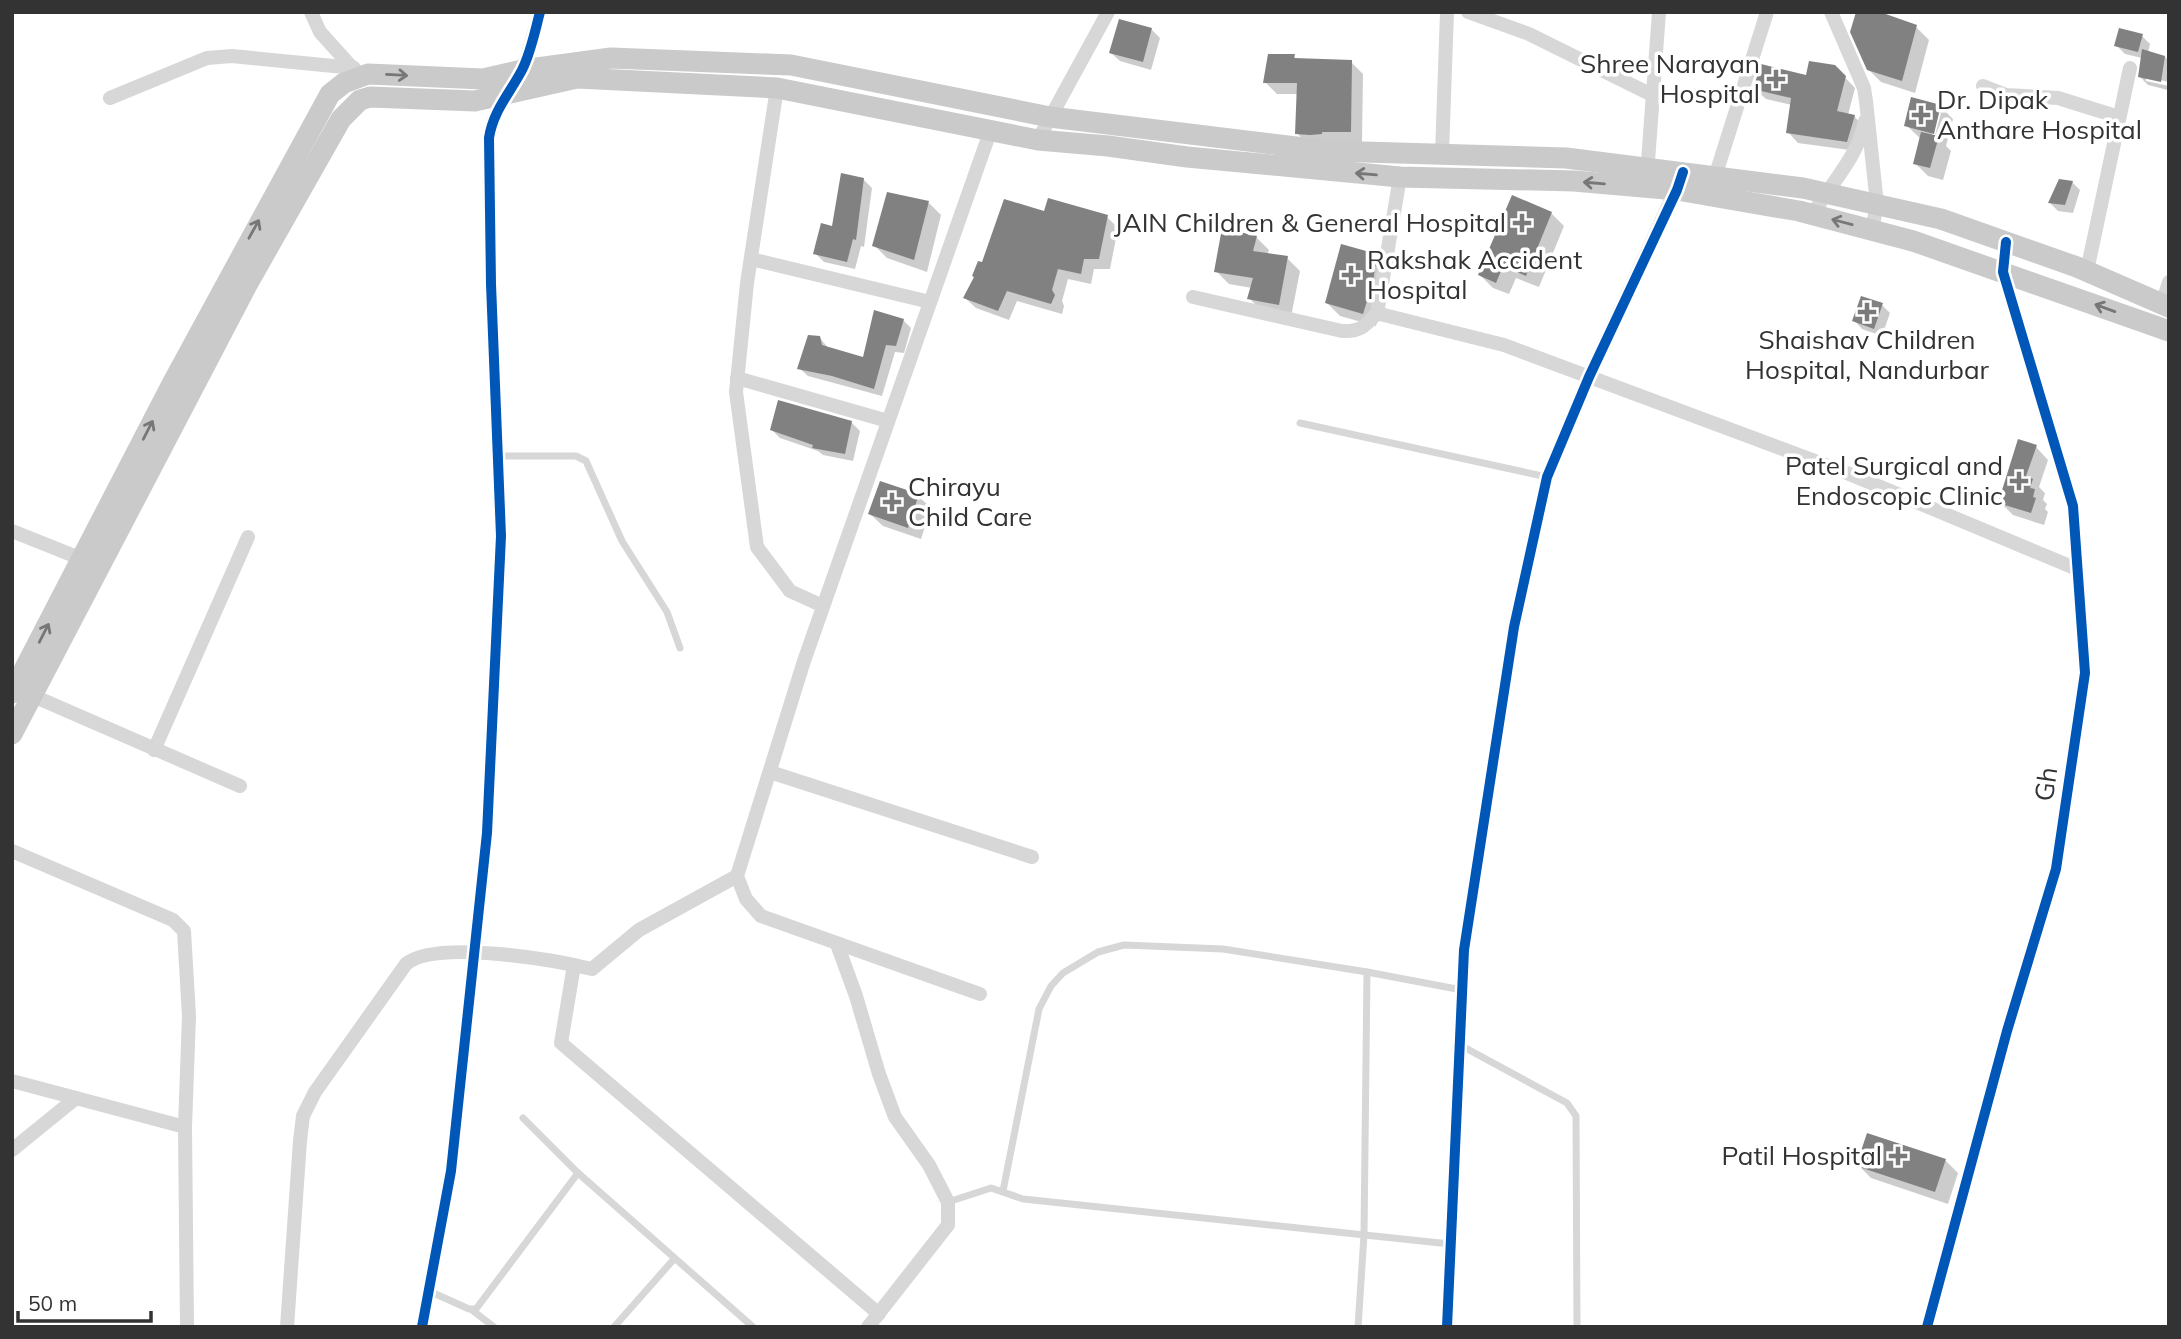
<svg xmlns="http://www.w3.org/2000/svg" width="2181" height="1339" viewBox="0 0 2181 1339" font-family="Mulish,sans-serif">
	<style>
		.shadow { fill: #0003; fill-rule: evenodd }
		.building { fill: #818181 }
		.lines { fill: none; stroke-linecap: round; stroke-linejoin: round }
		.service { stroke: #d7d7d7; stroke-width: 7 }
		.minor { stroke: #d7d7d7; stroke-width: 14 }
		.primary { stroke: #cacaca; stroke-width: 21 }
		.cycleway-casing { stroke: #fff; stroke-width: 15 }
		.cycleway { stroke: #0057b8; stroke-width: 10 }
		.oneway { stroke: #777 }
		.poi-dot { fill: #7a7a7a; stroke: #fff; stroke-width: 2.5 }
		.labels { text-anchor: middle; stroke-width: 7; stroke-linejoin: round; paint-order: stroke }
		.poi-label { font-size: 26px; fill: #333; stroke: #fff; text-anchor: end }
		.street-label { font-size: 26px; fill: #333; stroke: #fff }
	</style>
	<rect width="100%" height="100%" fill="#fff"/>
	<g class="shadow">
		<path d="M1916,27L1929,40L1915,93L1881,82L1868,69Z"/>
		<path d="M1151,29L1160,38L1151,70L1120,61L1111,53Z"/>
		<path d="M2142,36L2150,44L2148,53L2165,57L2169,61V82L2146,77V81L2169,86L2168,90L2148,85L2140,77L2142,58L2125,54L2116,45Z"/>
		<path d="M1294,56L1297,60L1351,62L1363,74L1362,143L1309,145L1297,133L1298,94H1277L1265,82Z"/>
		<path d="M1835,67L1855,88L1848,115L1854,116L1864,127L1857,151L1798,143L1788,132L1792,105L1766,99L1755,89L1808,77Z"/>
		<path d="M1940,106L1953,119L1946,146L1951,151L1943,180L1928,176L1915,163L1921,139L1906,125ZM1937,113H1941L1933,143L1930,142Z"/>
		<path d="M863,179L872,188L864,247L861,246L855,269L824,262L815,253Z"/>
		<path d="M2072,182L2080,190L2073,213L2058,211L2050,203Z"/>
		<path d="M929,203L941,215L927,272L887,258L874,245Z"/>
		<path d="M1046,213L1107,217L1118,228L1110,269H1094L1091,284L1068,279L1062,301L1064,306L1062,314L1017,301L1009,320L976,308L965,298L983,265Z"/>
		<path d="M1551,213L1564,226L1539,287L1516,278L1509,294L1493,288L1480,275Z"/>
		<path d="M1256,237L1269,250L1267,255L1287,258L1300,271L1291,317L1262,311L1249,298L1252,288L1229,284L1216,271Z"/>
		<path d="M1376,256L1389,269L1385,295L1376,326L1340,316L1327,303Z"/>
		<path d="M1882,305L1890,313L1882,336L1862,329L1854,320Z"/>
		<path d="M903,320L911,328L904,353L895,352L882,396L808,376L799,368L820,338L829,349L864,359Z"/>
		<path d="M851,422L860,431L853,461L823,455L818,451L780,438L772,430Z"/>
		<path d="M2036,447L2048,460L2039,487L2045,493L2043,500L2047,504L2045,509L2048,512L2044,525L2013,515L2000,502Z"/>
		<path d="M918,496L931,508L921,539L883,526L870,514Z"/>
		<path d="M1945,1160L1958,1173L1948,1204L1871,1178L1858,1165Z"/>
	</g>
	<g class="building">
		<path d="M1856,12H1880L1917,25L1902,81L1867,70L1850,32Z"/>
		<path d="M1119,19L1152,28L1143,62L1109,53Z"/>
		<path d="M2119,28L2143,34L2138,52L2114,46Z"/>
		<path d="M2142,49L2165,56L2161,82L2138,77Z"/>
		<path d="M1268,54H1295L1294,58L1352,60L1351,132H1322V134L1310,135L1295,134L1297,83H1263Z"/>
		<path d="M1809,61L1835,65L1846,76L1837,111L1855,115L1847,142L1786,133L1791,98L1753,89L1761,64L1806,75Z"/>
		<path d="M1911,97L1941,105L1934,134L1904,126Z"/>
		<path d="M1921,132L1939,136L1930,168L1913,164Z"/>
		<path d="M841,173L864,178L856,240L853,239L847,262L813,254L821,223L832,226Z"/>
		<path d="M2059,179L2073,181L2065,205L2048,203Z"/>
		<path d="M887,192L929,201L914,260L872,246Z"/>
		<path d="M1512,195L1552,212L1526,276L1503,266L1496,283L1478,275Z"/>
		<path d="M1048,198L1108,215L1099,259H1084L1081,274L1058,269L1052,290L1055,295L1051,304L1007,291L998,311L963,298L974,277L972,276L978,261L982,262L1004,199L1044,211Z"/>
		<path d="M1222,228L1257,236L1253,251L1288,256L1279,305L1247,299L1253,278L1214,272Z"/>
		<path d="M1341,244L1377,254L1373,282L1363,314L1325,303Z"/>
		<path d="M1861,296L1883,303L1874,329L1852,321Z"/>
		<path d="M874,310L904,319L896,346L886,345L874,389L832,376L797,369L808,335L820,336L822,345L863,357Z"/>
		<path d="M778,400L852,421L845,454L812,448L813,445L770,430Z"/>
		<path d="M2018,439L2037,445L2026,476L2033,479L2030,488L2035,489L2033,497L2036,498L2031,513L1998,503Z"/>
		<path d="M880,481L919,494L908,528L868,514Z"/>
		<path d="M1867,1133L1946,1159L1935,1192L1856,1166Z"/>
	</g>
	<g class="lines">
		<g class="service">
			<path d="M1300,423L1547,477"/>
			<path d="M498,456H576L586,461L622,541L667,612L680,648"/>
			<path d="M1460,1045L1567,1103L1576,1116L1577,1327"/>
			<path d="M523,1118L578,1173L753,1327"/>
			<path d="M1003,1191L1039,1009L1051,986L1063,973L1098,952L1124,945L1223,949L1367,972L1462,990"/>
			<path d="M948,1202L991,1188L1023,1199L1450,1244"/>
			<path d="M429,1291L469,1309H476L578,1173"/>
			<path d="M472,1310L494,1327"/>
			<path d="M614,1327L674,1259"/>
			<path d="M1358,1327L1364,1235L1367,972"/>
		</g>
		<g class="minor">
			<path d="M311,12L320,32L356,72"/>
			<path d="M1468,12L1529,34L1654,96"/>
			<path d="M1831,12L1864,88L1866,101L1877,204L1872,230"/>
			<path d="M519,74L527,58L540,12"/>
			<path d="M1983,86L2006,95L2058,98L2119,117"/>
			<path d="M777,88L747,283L736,392L757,547L790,591L823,606"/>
			<path d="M110,98L207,58L232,56L354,68"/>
			<path d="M1038,140L1108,12"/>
			<path d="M1442,154L1447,12"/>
			<path d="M1647,175L1659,12"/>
			<path d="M1400,177L1378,308L1380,314L1504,345L1847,473L2077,569"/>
			<path d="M1715,177L1767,12"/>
			<path d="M1813,214C1831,183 1858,157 1865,121"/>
			<path d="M751,259L930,302"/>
			<path d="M2087,271L2130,68"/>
			<path d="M1193,297L1342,331C1361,332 1365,326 1378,312"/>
			<path d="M2162,304L2169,282"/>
			<path d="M737,378L888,421"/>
			<path d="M12,531L82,559"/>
			<path d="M31,695L240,786"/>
			<path d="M154,750L248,537"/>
			<path d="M770,772L1032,857"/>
			<path d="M12,851L173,920L184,931L189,1016L185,1127L187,1327"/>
			<path d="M837,944L856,996L879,1074L895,1117L929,1165L948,1202V1225L868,1327"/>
			<path d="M574,965L561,1043L879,1314"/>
			<path d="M980,994L761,916L746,899L737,876L804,661L990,132"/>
			<path d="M12,1081L185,1127"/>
			<path d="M12,1150L76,1098"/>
			<path d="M287,1327L300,1141L303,1116L315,1092L406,964C436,939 554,960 592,969L639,930L737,876"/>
			<path d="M422,1327L451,1171L487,833L501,536L491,284L489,138L493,121L508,91"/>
			<path d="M1447,1327L1464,950L1514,627L1547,477L1589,377L1679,183"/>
			<path d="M1927,1327L2007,1031L2056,869L2085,673L2073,506L2003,272L2006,242"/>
		</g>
		<g class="primary">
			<path d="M12,693L173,382L330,94L344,83L368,74L483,79L522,70L611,58L791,65L1050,117L1330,151L1566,158L1803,188L1941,219L2077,267L2169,307"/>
			<path d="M12,734L248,283L341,119L360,100L370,97L475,101L577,78L777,88L1038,140L1108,146L1187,157L1400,177L1574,181L1677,190L1799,211L1913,241L2169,331"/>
		</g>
		<defs>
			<g id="cycleway">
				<path d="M422,1327L451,1171L487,833L501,536L491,284L489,138C493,111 510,93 522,70C531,52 535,31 540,12"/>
				<path d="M1447,1327L1464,950L1514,627L1547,477L1589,377L1677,190L1683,172"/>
				<path d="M1927,1327L2007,1031L2056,869L2085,673L2073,506L2003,272L2006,242"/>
			</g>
		</defs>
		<use href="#cycleway" class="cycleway-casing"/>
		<use href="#cycleway" class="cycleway"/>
	</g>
	<defs><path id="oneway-shaft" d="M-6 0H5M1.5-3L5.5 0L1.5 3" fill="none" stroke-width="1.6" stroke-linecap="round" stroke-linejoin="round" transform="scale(1.75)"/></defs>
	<g class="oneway">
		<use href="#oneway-shaft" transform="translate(397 75) rotate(3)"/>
		<use href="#oneway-shaft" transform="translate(1366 174) rotate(-175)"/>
		<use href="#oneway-shaft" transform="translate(1594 183) rotate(-175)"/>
		<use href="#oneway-shaft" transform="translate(1842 222) rotate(-165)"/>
		<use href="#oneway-shaft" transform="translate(254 229) rotate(-61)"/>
		<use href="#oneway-shaft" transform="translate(2105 308) rotate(-160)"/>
		<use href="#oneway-shaft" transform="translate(148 430) rotate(-63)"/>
		<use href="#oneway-shaft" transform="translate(44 633) rotate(-63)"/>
	</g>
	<g class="poi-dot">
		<path d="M1772.5 68.5h7v7h7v7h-7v7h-7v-7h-7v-7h7z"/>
		<path d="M1917.5 104.5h7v7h7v7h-7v7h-7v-7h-7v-7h7z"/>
		<path d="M1518.5 212.5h7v7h7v7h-7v7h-7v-7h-7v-7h7z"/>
		<path d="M1347.5 264.5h7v7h7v7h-7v7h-7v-7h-7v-7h7z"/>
		<path d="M1863.5 301.5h7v7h7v7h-7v7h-7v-7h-7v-7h7z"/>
		<path d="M2015.5 470.5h7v7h7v7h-7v7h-7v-7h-7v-7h7z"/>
		<path d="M888.5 491.5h7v7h7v7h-7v7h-7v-7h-7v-7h7z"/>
		<path d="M1894.5 1145.5h7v7h7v7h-7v7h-7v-7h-7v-7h7z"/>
	</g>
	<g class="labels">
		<g class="poi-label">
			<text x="1760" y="73">Shree Narayan<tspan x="1760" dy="30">Hospital</tspan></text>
			<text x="1937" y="109" text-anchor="start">Dr. Dipak<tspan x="1937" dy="30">Anthare Hospital</tspan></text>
			<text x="1506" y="232">JAIN Children &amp; General Hospital</text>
			<text x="1367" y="269" text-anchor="start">Rakshak Accident<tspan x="1367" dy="30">Hospital</tspan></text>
			<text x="1867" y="349" text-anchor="middle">Shaishav Children<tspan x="1867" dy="30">Hospital, Nandurbar</tspan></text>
			<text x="2003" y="475">Patel Surgical and<tspan x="2003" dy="30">Endoscopic Clinic</tspan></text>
			<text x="908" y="496" text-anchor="start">Chirayu<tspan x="908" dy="30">Child Care</tspan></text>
			<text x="1882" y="1165">Patil Hospital</text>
		</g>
		<g class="street-label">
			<text transform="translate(2046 784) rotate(-82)" y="9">Gh</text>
		</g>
	</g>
	<rect width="2181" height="1339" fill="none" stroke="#333333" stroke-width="28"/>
	<path d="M18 1311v10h133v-10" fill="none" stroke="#333333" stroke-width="3.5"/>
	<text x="28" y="1311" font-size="21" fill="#333333" stroke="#ffffff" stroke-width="5" paint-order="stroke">50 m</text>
</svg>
